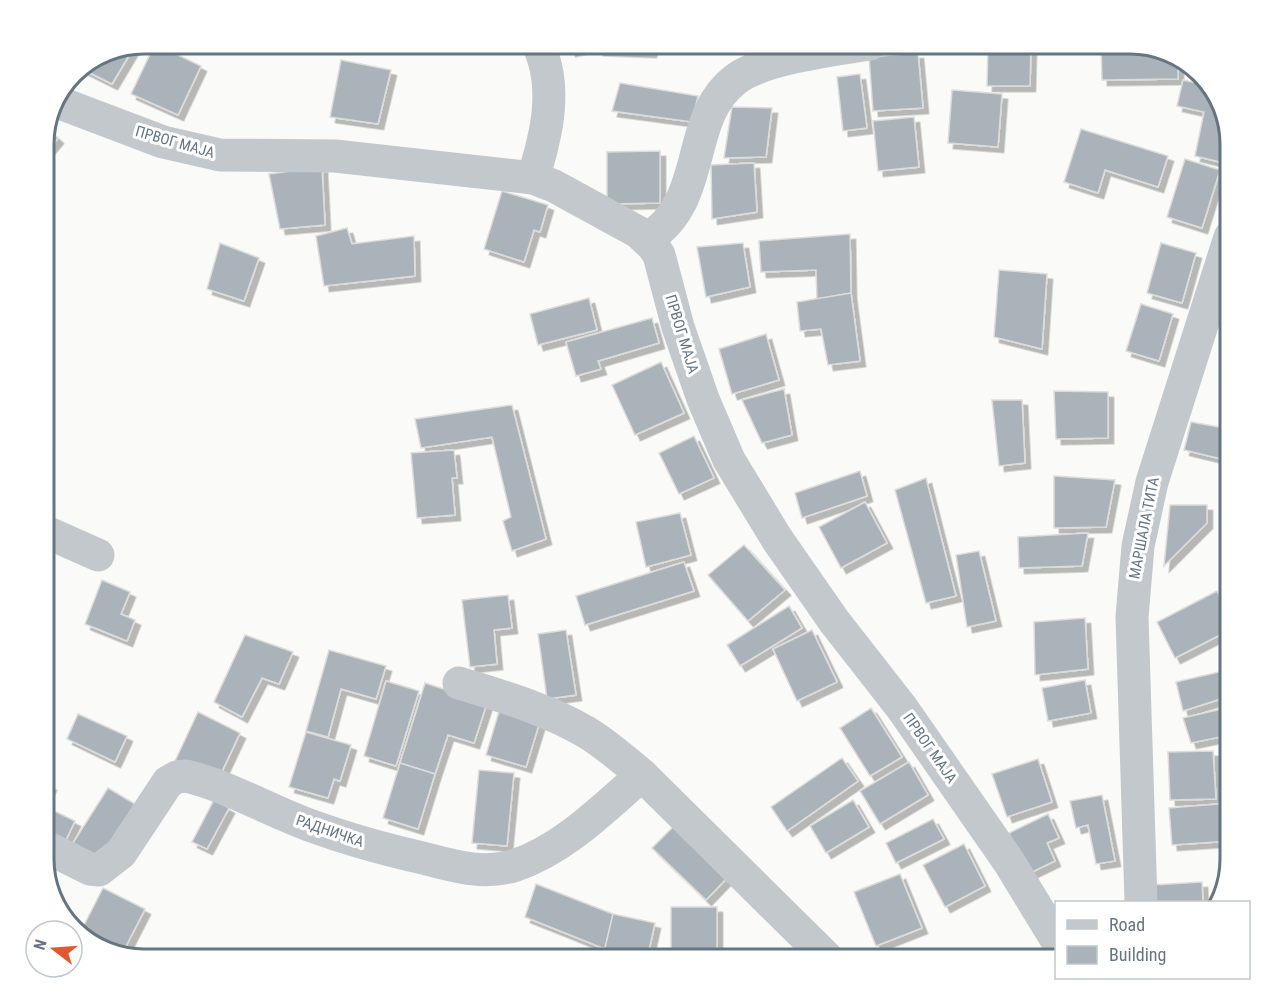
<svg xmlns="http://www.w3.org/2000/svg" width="1274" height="1003" viewBox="0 0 1274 1003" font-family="'Roboto Condensed',sans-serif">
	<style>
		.building { fill: #aab3b9; stroke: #dcdcda; stroke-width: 1.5; filter: url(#shadow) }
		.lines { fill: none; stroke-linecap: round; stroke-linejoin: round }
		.minor { stroke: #c3c8cc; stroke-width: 33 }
		.labels { text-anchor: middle; stroke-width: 6; stroke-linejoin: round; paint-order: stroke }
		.street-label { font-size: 15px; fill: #657683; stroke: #fff }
		.rim { fill: none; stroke: #657683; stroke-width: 3 }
	</style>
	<defs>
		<filter id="shadow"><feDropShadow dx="5.5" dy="5.5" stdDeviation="0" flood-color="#0004"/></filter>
	</defs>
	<rect width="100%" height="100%" fill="#fafaf8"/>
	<g class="building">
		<path d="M155,44L201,66L178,115L131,94Z"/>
		<path d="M569,44H592V46L570,51Z"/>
		<path d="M598,44H652L651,52L598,50Z"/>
		<path d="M988,44H1031L1030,86H987Z"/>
		<path d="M1101,44H1131L1178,61V79L1102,80Z"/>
		<path d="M134,47L112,84L80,68Z"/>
		<path d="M918,53L923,108L873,111L869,57Z"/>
		<path d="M341,60L391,70L378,124L330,117Z"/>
		<path d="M860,74L867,128L843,131L837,77Z"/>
		<path d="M1183,80L1210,86L1220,100L1229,139L1224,163L1195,156L1204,112L1177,106Z"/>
		<path d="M620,83L698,96L692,122L612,111Z"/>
		<path d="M952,90L1002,94L998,147L948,143Z"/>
		<path d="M732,107L772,108L766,157L724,158Z"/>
		<path d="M914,117L919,167L878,171L873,121Z"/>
		<path d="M48,129L58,138L44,155V137Z"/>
		<path d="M1081,129L1168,156L1158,187L1105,170L1098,193L1064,182Z"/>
		<path d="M660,151V203L607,204V152Z"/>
		<path d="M1185,159L1220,170L1202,228L1167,217Z"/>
		<path d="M754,163L757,212L712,219L711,165Z"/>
		<path d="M322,167L325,225L280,229L269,174Z"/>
		<path d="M502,191L548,205L540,232L534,230L524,262L484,249Z"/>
		<path d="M347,228L352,244L414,236L415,276L324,286L316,236Z"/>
		<path d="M850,234L851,293L817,299L816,270L761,272L759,241Z"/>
		<path d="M220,243L259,258L244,301L207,289Z"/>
		<path d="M743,243L750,287L706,297L697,247Z"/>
		<path d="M1161,243L1196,253L1182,303L1147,293Z"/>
		<path d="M999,270L1047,274L1042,349L994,337Z"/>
		<path d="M851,293L860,361L828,365L821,329L800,331L797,302Z"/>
		<path d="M589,298L597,330L538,345L530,314Z"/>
		<path d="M1141,304L1173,314L1159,361L1126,351Z"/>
		<path d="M652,318L659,343L598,361L601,369L576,376L566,342Z"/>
		<path d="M766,334L779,380L732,394L719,349Z"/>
		<path d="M661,362L684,413L635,435L612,385Z"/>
		<path d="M784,389L792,435L762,443L742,400Z"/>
		<path d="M1054,391L1108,392V438L1056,439Z"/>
		<path d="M992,400H1022L1025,463L999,466Z"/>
		<path d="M512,405L546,539L512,551L503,521L511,517L492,437L421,448L415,419Z"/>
		<path d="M1191,422L1230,429V461L1184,450Z"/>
		<path d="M694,436L714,478L679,494L659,453Z"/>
		<path d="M454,450L457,478H452L455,515L417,518L411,453Z"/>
		<path d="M860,471L867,496L802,518L795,493Z"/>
		<path d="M1054,476L1115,480L1106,527L1054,528Z"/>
		<path d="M926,478L956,596L926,603L895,490Z"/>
		<path d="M865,502L887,543L841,568L819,527Z"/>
		<path d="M1170,505H1207V523L1164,566Z"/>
		<path d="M680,513L691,555L646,567L636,522Z"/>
		<path d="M1088,533L1082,566L1019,568L1018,537Z"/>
		<path d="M744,545L785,590L748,621L708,575Z"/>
		<path d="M979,551L996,621L967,627L956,555Z"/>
		<path d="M684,562L694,591L585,625L576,596Z"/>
		<path d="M102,580L130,592L121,614L135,620L127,641L85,624Z"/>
		<path d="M1217,591L1230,619V630L1175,658L1157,622Z"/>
		<path d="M508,595L512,628L494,630L497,664L470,667L462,600Z"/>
		<path d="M789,606L802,628L740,666L727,645Z"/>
		<path d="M1085,618L1088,669L1035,675L1034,622Z"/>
		<path d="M566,630L576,695L547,699L538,634Z"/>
		<path d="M812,630L837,682L797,701L773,649Z"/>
		<path d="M245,635L293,652L279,684L262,678L242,717L214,702Z"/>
		<path d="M329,650L386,666L376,699L341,689L328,737L306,731Z"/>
		<path d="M1219,672L1230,696L1183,711L1176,682Z"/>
		<path d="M1085,680L1091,713L1048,721L1042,688Z"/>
		<path d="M386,681L419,691L396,766L364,756Z"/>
		<path d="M425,683L487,703L474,743L448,735L435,774L400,763Z"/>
		<path d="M1230,707V735L1191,743L1183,718Z"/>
		<path d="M500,708L540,721L526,767L486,755Z"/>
		<path d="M871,708L902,757L870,776L840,728Z"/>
		<path d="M198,712L240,733L218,780L175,761Z"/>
		<path d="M78,714L127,736L115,762L67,739Z"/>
		<path d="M306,732L351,745L340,781L334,779L328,798L289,787Z"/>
		<path d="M1213,751L1216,799L1170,800L1168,752Z"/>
		<path d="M842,758L858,781L787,831L771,807Z"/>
		<path d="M1038,759L1052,802L1007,817L992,774Z"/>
		<path d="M909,762L928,795L880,824L860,791Z"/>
		<path d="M400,763L435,774L418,829L383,818Z"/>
		<path d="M479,770L514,773L507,846L472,843Z"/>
		<path d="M44,781L51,785L44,800Z"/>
		<path d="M108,788L135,804L101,860L73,843Z"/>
		<path d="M1102,795L1115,861L1096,864L1088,825L1076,828L1070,801Z"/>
		<path d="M214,800L229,808L207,849L192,842Z"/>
		<path d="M853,800L869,827L826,853L810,826Z"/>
		<path d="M1230,803V841L1172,845L1169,808Z"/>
		<path d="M44,806L75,821L64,844L44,834Z"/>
		<path d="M1048,814L1059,838L1047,843L1055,861L1028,874L1009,833Z"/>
		<path d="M933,819L944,839L896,863L886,843Z"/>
		<path d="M674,826L727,878L706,900L652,848Z"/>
		<path d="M964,844L985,886L945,907L923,865Z"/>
		<path d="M900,874L922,928L876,946L854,892Z"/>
		<path d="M1202,882L1203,902H1153V885Z"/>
		<path d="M536,884L613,914L605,949L525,917Z"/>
		<path d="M103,888L145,909L123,952L79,935Z"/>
		<rect x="671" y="907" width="46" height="52"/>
		<path d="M613,914L655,923L647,959H620L603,956Z"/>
	</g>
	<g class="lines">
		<g class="minor">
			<path d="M60,103L163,142L220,155L335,156L533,178L554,186L638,232L653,246L659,255L678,327L703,399L729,460L777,539L834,621L902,708L1009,862L1056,939"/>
			<path d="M533,178C547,134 558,87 538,44"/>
			<path d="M647,239C710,200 683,119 736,79C764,58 834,50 870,44"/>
			<path d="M44,531L98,555"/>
			<path d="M459,683C501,696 547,709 586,732C606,744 624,760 642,775L828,959"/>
			<path d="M44,846L90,869L99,870L121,853L168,782L177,777L186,776C228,786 268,810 309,825C347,839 387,850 427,859C457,867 486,875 516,865C564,849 605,807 642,775"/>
			<path d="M1141,902L1132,617L1138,546L1152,482L1230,237"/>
		</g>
	</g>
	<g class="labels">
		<g class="street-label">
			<text transform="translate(175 142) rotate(16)" y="5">ПРВОГ МАЈА</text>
			<text transform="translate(682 334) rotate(73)" y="5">ПРВОГ МАЈА</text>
			<text transform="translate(1144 528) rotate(-79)" y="5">МАРШАЛА ТИТА</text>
			<text transform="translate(930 748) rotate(55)" y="5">ПРВОГ МАЈА</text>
			<text transform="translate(330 831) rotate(19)" y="5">РАДНИЧКА</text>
		</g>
	</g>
	<path d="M0 0H1274V1003H0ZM144 54H1130A90 90 0 0 1 1220 144V859A90 90 0 0 1 1130 949H144A90 90 0 0 1 54 859V144A90 90 0 0 1 144 54Z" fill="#fff" fill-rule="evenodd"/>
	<path class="rim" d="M144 54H1130A90 90 0 0 1 1220 144V859A90 90 0 0 1 1130 949H144A90 90 0 0 1 54 859V144A90 90 0 0 1 144 54Z"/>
	<rect x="1055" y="901" width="195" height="78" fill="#ffffff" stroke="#c1c8cd" stroke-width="1.5"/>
	<rect x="1067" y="920" width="30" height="9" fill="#c3c8cc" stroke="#c1c8cd" stroke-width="1.5"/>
	<text x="1109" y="931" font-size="18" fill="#657683">Road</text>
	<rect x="1067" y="946" width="30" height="18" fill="#aab3b9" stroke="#c1c8cd" stroke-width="1.5"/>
	<text x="1109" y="961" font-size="18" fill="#657683">Building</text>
	<g transform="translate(54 949) rotate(287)"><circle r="28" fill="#ffffff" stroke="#c1c8cd" stroke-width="1.5"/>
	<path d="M0-4.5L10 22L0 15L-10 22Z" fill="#e4572e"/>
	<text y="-9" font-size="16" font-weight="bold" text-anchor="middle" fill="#657683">N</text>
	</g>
</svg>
